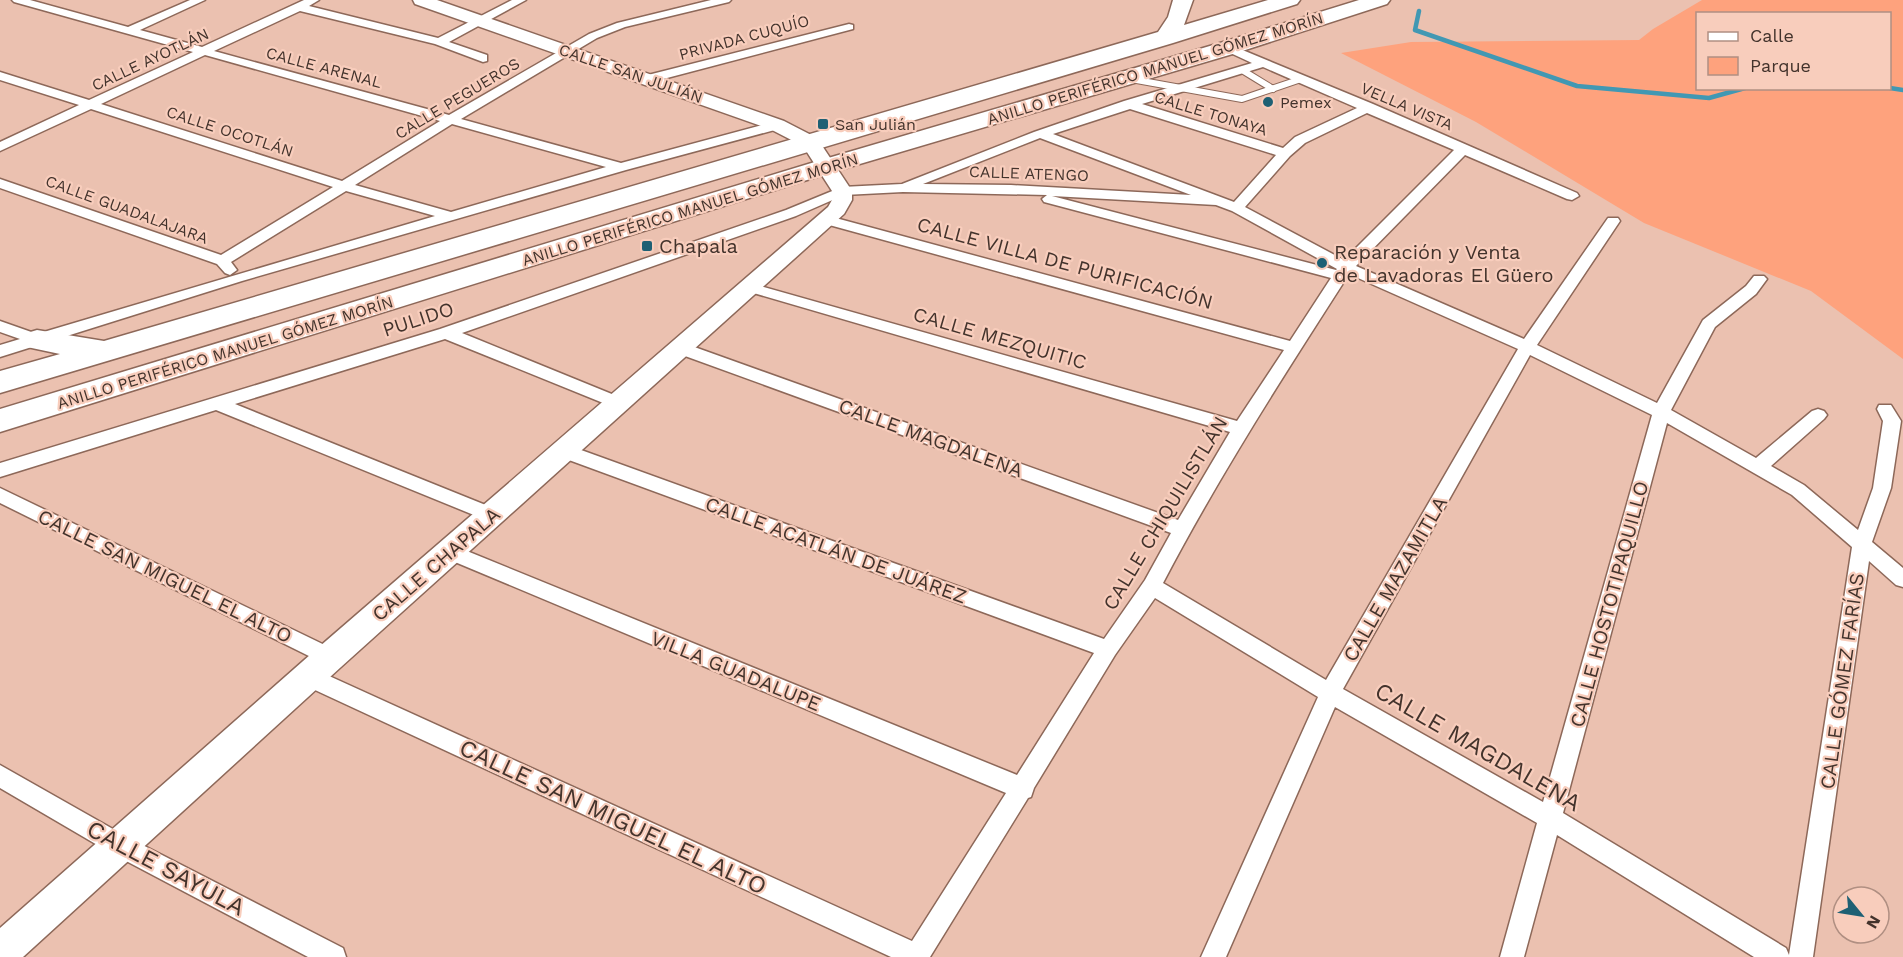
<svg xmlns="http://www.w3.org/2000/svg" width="1903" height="957" viewBox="0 0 1903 957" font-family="'Work Sans',sans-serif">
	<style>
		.green { fill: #fea27d; fill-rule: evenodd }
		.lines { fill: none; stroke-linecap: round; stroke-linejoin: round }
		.stream { stroke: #4198b3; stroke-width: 4.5 }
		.lane-casing { stroke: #8d6859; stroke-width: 8 }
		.street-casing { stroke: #8d6859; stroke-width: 3 }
		.secondary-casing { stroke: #8d6859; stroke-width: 3 }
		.highway-casing { stroke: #8d6859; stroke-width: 3 }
		.lane { stroke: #fff; stroke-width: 6 }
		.street { fill: #fff; fill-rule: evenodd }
		.secondary { fill: #fff; fill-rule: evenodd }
		.highway { fill: #fff; fill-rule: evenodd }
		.poi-dot { fill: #1e6074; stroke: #f8cdbc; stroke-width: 2 }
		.labels { text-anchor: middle; stroke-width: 4.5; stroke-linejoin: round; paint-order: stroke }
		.far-street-label { font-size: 16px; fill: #43332c; stroke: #f8cdbc }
		.far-poi-label { font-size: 16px; fill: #43332c; stroke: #f8cdbc; text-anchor: start }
		.poi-label { font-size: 20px; fill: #43332c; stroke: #f8cdbc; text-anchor: start }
		.street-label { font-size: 20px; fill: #43332c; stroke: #f8cdbc }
		.near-street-label { font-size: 24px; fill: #43332c; stroke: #f8cdbc }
	</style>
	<rect width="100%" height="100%" fill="#ebc1b0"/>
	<path class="green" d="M1702,0H1903V359L1811,291L1644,223L1476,122L1341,53L1411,42L1639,40L1653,29ZM1698,14H1890V88H1698Z"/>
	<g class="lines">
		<g class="stream">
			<path d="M1419,11L1415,30L1577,86L1709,98L1745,88"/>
			<path d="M1890,88L1903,90"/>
		</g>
		<defs>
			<g id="lane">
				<path d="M1242,70L1273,89"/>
				<path d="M1131,79L1242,99L1301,79"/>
			</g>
			<g id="street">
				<path d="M12,0H30L128,27L190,0H205L140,30L202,47L304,0H319L309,6L438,38L512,0H526L449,42L487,55V61L483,62L435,44L300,11L214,51L449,115L589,34L617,23L711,0H731L729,2L625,27L597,38L461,119L621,163L777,121L783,125L782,128L626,170L242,281L0,357V345L20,339L0,332V321L37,334L435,216L346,191L231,262L237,270L230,275L225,273L217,264L0,188V179L221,255L333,187L91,109L0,151V142L79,105L0,80V72L89,100L193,52L14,2ZM205,55L440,121L342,181L101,104ZM452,124L606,167L451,212L355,185Z"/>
				<path d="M849,24L853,25V29L648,83L642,79L644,76Z"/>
				<path d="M1228,44L1373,104L1577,193L1579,196L1572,200L1567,199L1465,155L1356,266L1524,339L1608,218H1618L1620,221L1537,345L1657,403L1703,320L1746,286L1754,276H1764L1767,279L1756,294L1715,327L1671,410L1756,458L1812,411L1818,409L1824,411L1827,415L1824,419L1771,466L1804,485L1858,530L1873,488L1883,421L1877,409L1879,405H1891L1901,421L1891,488L1872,542L1903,568V587L1896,585L1869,561L1813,957H1754L1557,835L1524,957H1500L1537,823L1335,707L1226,957H1201L1318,697L1155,598L1115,655L1034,788L1031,797L1028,798L930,957H891L302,684L299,677L302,670L309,668L316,670L912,941L1006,793L443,557L440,552L443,547L450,544L457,547L1017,775L1094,653L558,456L555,451L558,446L564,444L570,446L1104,639L1145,580L1171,533L674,352L672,348L674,344H686L1178,520L1230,432L743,290L740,287L748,282L753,284L1237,421L1284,350L822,223L820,220L822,217H832L1290,341L1331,278L1044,202L1042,199L1047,195L903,192L844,195L796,216L462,333L624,399L626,403L624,407L618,409L445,339L235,404L498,510L500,515L498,520L491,522L216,410L0,477V463L440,329L786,210L842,187L902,184L1034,132L1124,101L1252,63L1224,50L1222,48ZM1263,67L1357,108L1295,137L1283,148L1142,104ZM1130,109L1276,155L1234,202L1053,134ZM1367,113L1454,150L1344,260L1245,207L1290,156L1305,143ZM1040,138L1191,195L1011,185L923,184ZM1052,196L1216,205L1232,211L1337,269L1336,270ZM1349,274L1518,349L1326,680L1163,583C1219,476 1284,375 1349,274ZM1530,355L1652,415L1543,802L1343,689ZM1667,423L1792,495L1852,547L1789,955L1786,948L1563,813Z"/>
				<path d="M0,488L337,651L340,657L337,663L330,666L323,663L0,503Z"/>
				<path d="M0,765L127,837L343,948L346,957H308L111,853L0,788Z"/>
			</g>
			<path id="secondary" d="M413,0H437L784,121L817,138L852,191V200L844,214L341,667L23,957H0V928L319,647L828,207L832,200V191L803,146L770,129L415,4Z"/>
			<g id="highway">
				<path d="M1173,0H1193L1184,25L1268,0H1300L1297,4L1173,43L0,393V371L60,354L27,347L22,340L27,333L37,330L104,341L1158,32L1168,17Z"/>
				<path d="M1359,0H1390L1387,4L1236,53L836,171L0,432V409L818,161L1220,43Z"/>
			</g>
		</defs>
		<use href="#lane" class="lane-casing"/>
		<use href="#street" class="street-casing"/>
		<use href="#secondary" class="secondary-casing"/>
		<use href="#highway" class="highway-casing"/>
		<use href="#lane" class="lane"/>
		<use href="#street" class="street"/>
		<use href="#secondary" class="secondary"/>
		<use href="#highway" class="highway"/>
	</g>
	<g class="poi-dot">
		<circle cx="1268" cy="102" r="6"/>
		<rect x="817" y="118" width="12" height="12" rx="3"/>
		<rect x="641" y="240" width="12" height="12" rx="3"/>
		<circle cx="1322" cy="263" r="6"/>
	</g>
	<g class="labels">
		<g class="far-street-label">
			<text transform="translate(744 37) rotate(-15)" y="6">PRIVADA CUQUÍO</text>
			<text transform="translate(150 59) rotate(-25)" y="6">CALLE AYOTLÁN</text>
			<text transform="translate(324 67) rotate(15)" y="6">CALLE ARENAL</text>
			<text transform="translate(1155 68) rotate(-17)" y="6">ANILLO PERIFÉRICO MANUEL GÓMEZ MORÍN</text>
			<text transform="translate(631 73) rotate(19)" y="6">CALLE SAN JULIÁN</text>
			<text transform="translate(457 98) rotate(-31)" y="6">CALLE PEGUEROS</text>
			<text transform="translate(1407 106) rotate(23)" y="6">VELLA VISTA</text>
			<text transform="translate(1211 113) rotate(17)" y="6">CALLE TONAYA</text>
			<text transform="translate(230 131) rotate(18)" y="6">CALLE OCOTLÁN</text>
			<text transform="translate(1029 173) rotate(2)" y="6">CALLE ATENGO</text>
			<text transform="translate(127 209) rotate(20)" y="6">CALLE GUADALAJARA</text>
			<text transform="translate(690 209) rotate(-17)" y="6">ANILLO PERIFÉRICO MANUEL GÓMEZ MORÍN</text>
			<text transform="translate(225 352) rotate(-17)" y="6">ANILLO PERIFÉRICO MANUEL GÓMEZ MORÍN</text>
		</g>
		<g class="far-poi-label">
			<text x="1280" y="108">Pemex</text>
			<text x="835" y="130">San Julián</text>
		</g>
		<g class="poi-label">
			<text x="659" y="253">Chapala</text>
			<text x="1334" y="259">Reparación y Venta<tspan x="1334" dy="23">de Lavadoras El Güero</tspan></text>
		</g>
		<g class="street-label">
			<text transform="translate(1065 263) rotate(15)" y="7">CALLE VILLA DE PURIFICACIÓN</text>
			<text transform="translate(418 319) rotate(-18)" y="7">PULIDO</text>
			<text transform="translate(1000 338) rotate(16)" y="7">CALLE MEZQUITIC</text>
			<text transform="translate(931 438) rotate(20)" y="7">CALLE MAGDALENA</text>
			<text transform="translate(1165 513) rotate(-59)" y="7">CALLE CHIQUILISTLÁN</text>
			<text transform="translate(836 550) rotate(20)" y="7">CALLE ACATLÁN DE JUÁREZ</text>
			<text transform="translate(436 564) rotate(-41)" y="7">CALLE CHAPALA</text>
			<text transform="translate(165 576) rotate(26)" y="7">CALLE SAN MIGUEL EL ALTO</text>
			<text transform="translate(1395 579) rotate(-60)" y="7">CALLE MAZAMITLA</text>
			<text transform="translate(1609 604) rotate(-75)" y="7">CALLE HOSTOTIPAQUILLO</text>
			<text transform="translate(736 671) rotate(22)" y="7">VILLA GUADALUPE</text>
			<text transform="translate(1842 681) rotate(-82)" y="7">CALLE GÓMEZ FARÍAS</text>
		</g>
		<g class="near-street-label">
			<text transform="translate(1478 747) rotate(30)" y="8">CALLE MAGDALENA</text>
			<text transform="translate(613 817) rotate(25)" y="8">CALLE SAN MIGUEL EL ALTO</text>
			<text transform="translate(166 868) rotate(28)" y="8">CALLE SAYULA</text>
		</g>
	</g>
	<rect x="1696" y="12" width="195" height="78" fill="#f8cdbc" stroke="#b08f82" stroke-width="1.5"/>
	<rect x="1708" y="32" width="30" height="9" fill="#ffffff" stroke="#b08f82" stroke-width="1.5"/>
	<text x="1750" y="42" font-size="18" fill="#43332c">Calle</text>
	<rect x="1708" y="57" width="30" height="18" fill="#fea27d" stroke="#b08f82" stroke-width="1.5"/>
	<text x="1750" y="72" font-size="18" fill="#43332c">Parque</text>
	<g transform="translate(1861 915) rotate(120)"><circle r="28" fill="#f8cdbc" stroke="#b08f82" stroke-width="1.5"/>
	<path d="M0-4.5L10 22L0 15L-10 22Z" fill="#1e6074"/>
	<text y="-9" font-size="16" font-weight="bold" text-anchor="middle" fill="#43332c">N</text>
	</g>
</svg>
